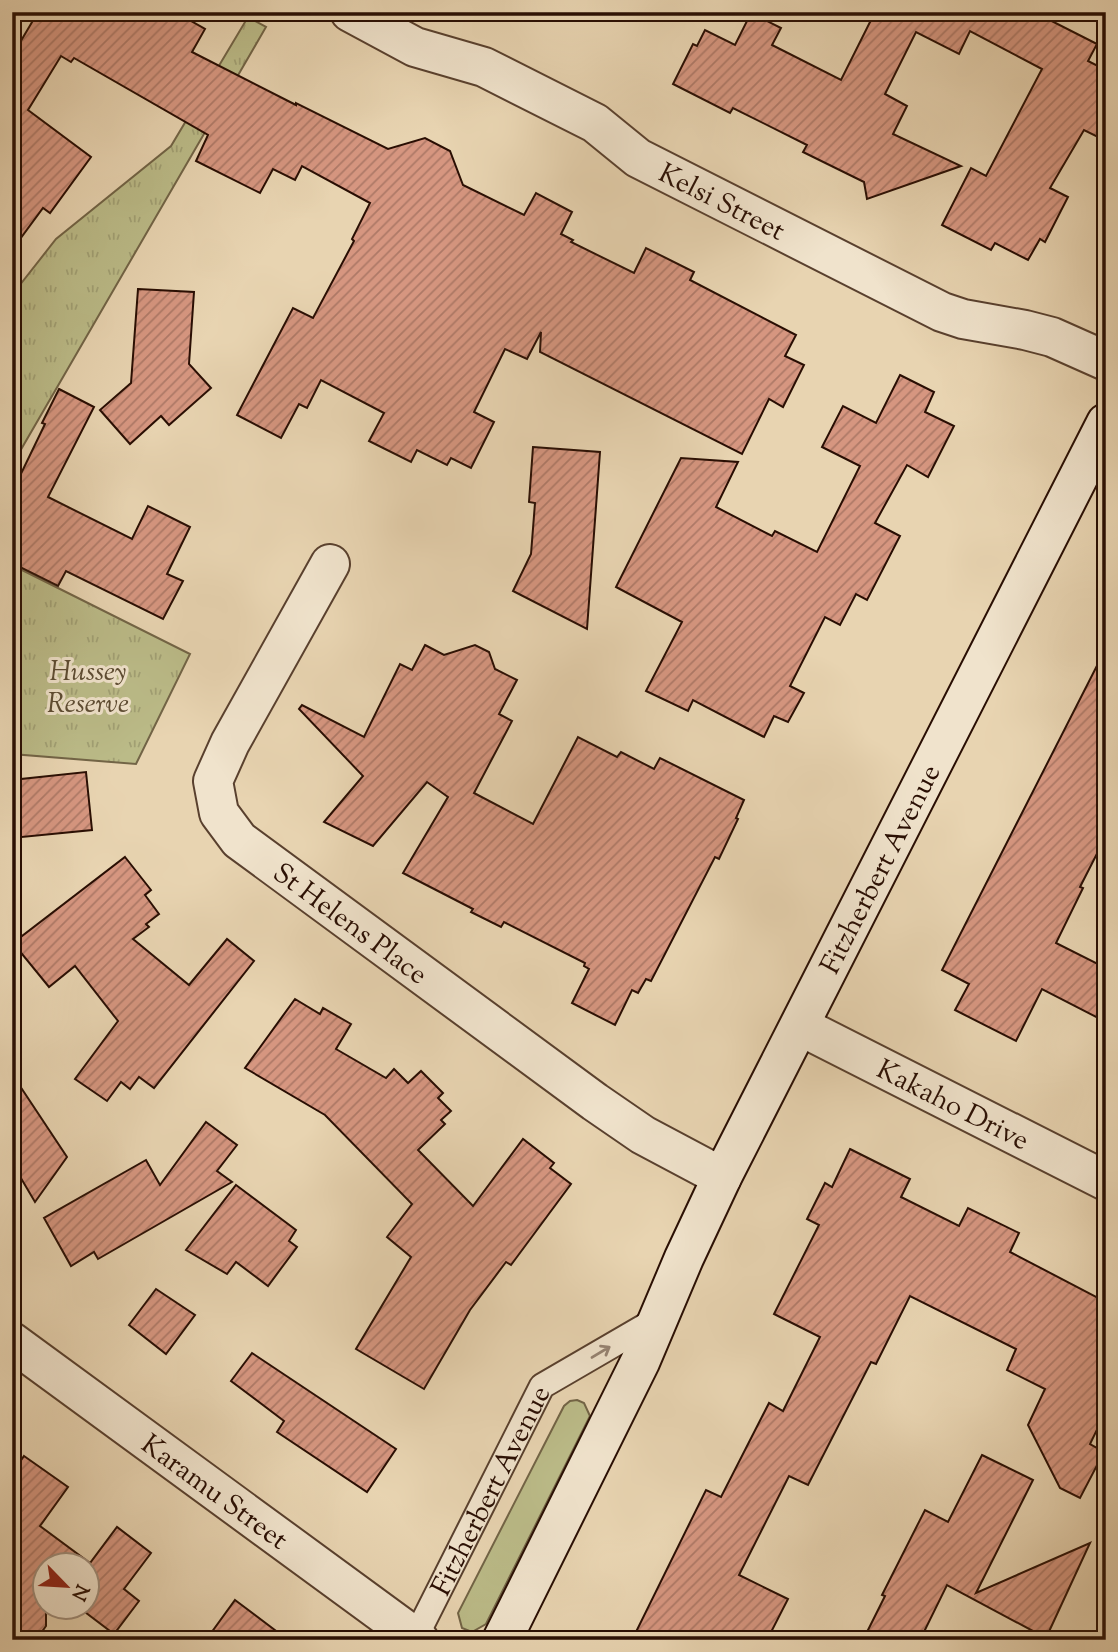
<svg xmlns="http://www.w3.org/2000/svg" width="1118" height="1652" viewBox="0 0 1118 1652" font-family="'Sorts Mill Goudy',serif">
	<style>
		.green { fill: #bb8; stroke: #726446; stroke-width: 2 }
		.park { fill: url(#park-tufts); stroke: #726446; stroke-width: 2 }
		.building { fill: url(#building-hatch); stroke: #290e03; stroke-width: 2 }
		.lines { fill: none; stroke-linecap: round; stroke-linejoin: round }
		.lane-casing { stroke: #59402e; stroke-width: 28 }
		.street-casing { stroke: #59402e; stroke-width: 42 }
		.secondary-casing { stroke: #290e03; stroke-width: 42 }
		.lane { stroke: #f0e3cc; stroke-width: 24 }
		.street { stroke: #f0e3cc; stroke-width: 38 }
		.secondary { stroke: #f0e3cc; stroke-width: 38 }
		.oneway { stroke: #968372 }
		.labels { text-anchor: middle; stroke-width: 6; stroke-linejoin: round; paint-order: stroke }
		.street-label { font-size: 28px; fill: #290e03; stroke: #f0e3cc }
		.park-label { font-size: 28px; font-style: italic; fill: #5c4b32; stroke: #f0e3cc }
	</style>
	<defs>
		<pattern id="park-tufts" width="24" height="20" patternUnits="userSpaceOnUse" patternTransform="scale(1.75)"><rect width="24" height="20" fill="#bb8"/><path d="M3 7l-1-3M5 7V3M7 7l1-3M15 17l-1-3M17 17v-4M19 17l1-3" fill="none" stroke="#a1a074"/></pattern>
		<pattern id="building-hatch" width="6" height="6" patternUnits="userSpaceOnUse" patternTransform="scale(1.75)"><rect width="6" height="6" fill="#d69680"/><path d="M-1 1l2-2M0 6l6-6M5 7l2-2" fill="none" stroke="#ae7967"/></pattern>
	</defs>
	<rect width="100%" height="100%" fill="#e8d4b1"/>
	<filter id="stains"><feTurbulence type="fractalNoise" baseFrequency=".00286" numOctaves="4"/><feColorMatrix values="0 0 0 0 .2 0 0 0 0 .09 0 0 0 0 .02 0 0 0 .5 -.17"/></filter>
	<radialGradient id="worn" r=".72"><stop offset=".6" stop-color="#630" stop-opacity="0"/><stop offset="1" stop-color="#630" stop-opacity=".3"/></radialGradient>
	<path class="green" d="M577,1400L584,1403L590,1416L486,1624L472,1632L462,1628L458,1613L564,1406L570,1401Z"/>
	<g class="park">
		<path d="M248,17L266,27L12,465V295L56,239L171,146Z"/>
		<path d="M12,565L190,654L136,764L12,754Z"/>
	</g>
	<g class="building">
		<path d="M38,12H175L205,29L192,52L296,105V103L388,149L425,138L450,151L463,185L524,215L536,193L572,212L561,234L573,240L571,242L634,273L646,248L694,272L690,280L796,335L785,356L804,365L783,407L769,399L742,454L540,352L541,332L527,359L505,349L474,412L494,422L471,468L451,458L447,465L417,450L411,462L369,441L384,413L321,380L307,408L299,404L281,438L237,415L293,308L313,318L354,241L352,239L370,203L302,166L295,180L273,169L260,193L196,161L208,135L74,58L71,62L61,56L28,110L91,157L50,213L43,208L12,250V56Z"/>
		<path d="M875,12H1034L1097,44L1088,61L1106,70V141L1084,130L1050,188L1068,197L1045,242L1040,239L1028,260L995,243L991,250L942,225L971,168L986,176L1042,69L970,31L959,54L916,32L885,94L907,106L893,134L961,166L867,199L864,182L803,152L807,145L733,108L730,113L673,84L693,44L697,46L705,30L735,45L751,13L781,28L772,45L841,80Z"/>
		<path d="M138,289L194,292L189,364L211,388L169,425L161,416L130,444L100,410L131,383Z"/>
		<path d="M900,375L934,392L925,412L954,426L928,477L907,465L875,523L900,536L867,600L856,594L840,625L825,617L790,686L804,693L788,722L774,716L764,737L693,700L688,711L646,691L682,622L616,587L681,458L738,462L716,507L772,536L775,531L817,552L860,466L822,447L843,406L876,423Z"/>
		<path d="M59,389L94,407L48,497L132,539L148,506L190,527L167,574L183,581L163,619L66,571L58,586L14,564L12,567V480L17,482L45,424L42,423Z"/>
		<path d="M533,447L600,452L587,629L513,591L531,554L535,503L529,502Z"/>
		<path d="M425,645L444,655L475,645L489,652L495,669L517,680L499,714L512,721L474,793L533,824L578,737L617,757L621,752L654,769L660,758L744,800L736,818L738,819L719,859L715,857L651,981L646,979L638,993L632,990L615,1025L572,1003L589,969L584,966L585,963L504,922L501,927L471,912L473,909L403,873L448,797L427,782L373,846L324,822L363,776L299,709L302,705L364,737L400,664L412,670Z"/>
		<path d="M1106,648V836L1080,887L1083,888L1056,943L1106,968V1022L1042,989L1016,1041L955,1010L969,984L942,970Z"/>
		<path d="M86,772L92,830L12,838V780Z"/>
		<path d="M125,857L151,890L145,895L159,914L146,924L149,927L133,939L189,985L227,939L254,961L154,1088L139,1077L130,1089L121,1082L107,1101L75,1079L118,1021L75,966L49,987L13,943Z"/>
		<path d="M295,999L320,1014L323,1008L351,1024L336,1049L386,1078L394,1069L408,1083L421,1071L443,1093L438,1098L451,1111L441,1120L445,1124L418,1150L473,1206L523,1139L554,1163L550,1168L571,1184L511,1265L506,1262L470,1310L424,1389L356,1349L411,1257L387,1237L412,1204L325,1115L245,1068Z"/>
		<path d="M12,1074L67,1157L35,1202L12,1163Z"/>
		<path d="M206,1122L237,1145L217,1171L232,1182L98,1259L94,1252L71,1266L44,1218L146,1160L160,1185Z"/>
		<path d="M850,1149L910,1179L901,1197L959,1226L968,1208L1019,1233L1010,1252L1106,1302V1411L1090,1444L1104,1452L1080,1498L1060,1488L1028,1425L1045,1389L1007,1370L1016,1349L910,1296L876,1364L871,1362L808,1485L789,1476L739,1575L788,1599L767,1640H632L706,1490L721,1497L769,1403L783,1411L820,1337L774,1314L819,1225L807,1219L825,1183L832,1187Z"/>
		<path d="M236,1185L296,1230L289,1241L297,1247L268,1286L236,1262L227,1274L186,1250Z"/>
		<path d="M156,1289L195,1315L166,1354L129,1325Z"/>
		<path d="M252,1353L396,1449L367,1492L277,1432L284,1421L231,1381Z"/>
		<path d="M982,1455L1033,1480L976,1593L1090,1543L1046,1638L947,1585L920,1640H863L885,1596L882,1595L925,1510L948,1522Z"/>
		<path d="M24,1456L68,1487L40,1526L90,1563L117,1527L151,1553L124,1589L139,1601L114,1634L77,1606H88V1564H46V1626L36,1640H12V1473Z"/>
		<path d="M235,1600L288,1640H206Z"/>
	</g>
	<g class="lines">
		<defs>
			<g id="lane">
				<path id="s1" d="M414,1640L542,1386L659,1318"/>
			</g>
			<g id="street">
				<path id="s2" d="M350,12L415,47L484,67L595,123L638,158L942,312L963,319L1025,330L1052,337L1106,361"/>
				<path id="s3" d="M330,564L230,743L213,781L219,813L239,840L595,1102L643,1135L722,1177"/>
				<path id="s4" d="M800,1026L1106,1181"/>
				<path id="s5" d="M12,1342L419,1640"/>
			</g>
			<g id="secondary">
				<path id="s6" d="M502,1640L640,1362L684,1258L722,1177L1106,423"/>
			</g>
		</defs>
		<use href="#lane" class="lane-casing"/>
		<use href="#street" class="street-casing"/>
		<use href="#secondary" class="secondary-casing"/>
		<use href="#lane" class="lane"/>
		<use href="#street" class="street"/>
		<use href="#secondary" class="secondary"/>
	</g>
	<defs><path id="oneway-shaft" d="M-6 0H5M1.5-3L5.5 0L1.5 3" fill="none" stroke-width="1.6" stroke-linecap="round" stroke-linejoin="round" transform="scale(1.75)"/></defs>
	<use class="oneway" href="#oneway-shaft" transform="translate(601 1352) rotate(-31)"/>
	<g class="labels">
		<g class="street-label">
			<text dy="10" stroke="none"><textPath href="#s2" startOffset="420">Kelsi Street</textPath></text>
			<text dy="10" stroke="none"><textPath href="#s6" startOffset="859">Fitzherbert Avenue</textPath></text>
			<text dy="10" stroke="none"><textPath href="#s3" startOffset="452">St Helens Place</textPath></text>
			<text dy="10" stroke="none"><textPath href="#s4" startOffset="172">Kakaho Drive</textPath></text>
			<text dy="10" stroke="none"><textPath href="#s5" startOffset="252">Karamu Street</textPath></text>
			<text dy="10" stroke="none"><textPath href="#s1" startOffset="168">Fitzherbert Avenue</textPath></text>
		</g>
		<g class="park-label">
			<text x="88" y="680">Hussey<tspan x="88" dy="32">Reserve</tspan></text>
		</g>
	</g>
	<rect width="1118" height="1652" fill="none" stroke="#e8d4b1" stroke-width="42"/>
	<rect x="14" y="14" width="1090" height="1624" fill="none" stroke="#290e03" stroke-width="3.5"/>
	<rect x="21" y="21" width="1076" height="1610" fill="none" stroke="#290e03" stroke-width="2"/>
	<g transform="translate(66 1586) rotate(115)"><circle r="33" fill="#f0e3cc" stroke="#a08e7c" stroke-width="2"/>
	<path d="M0-5L12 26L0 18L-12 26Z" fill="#8f2418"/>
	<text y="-10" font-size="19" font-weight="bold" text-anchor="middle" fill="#290e03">N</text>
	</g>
	<rect width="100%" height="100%" filter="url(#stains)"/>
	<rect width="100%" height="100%" fill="url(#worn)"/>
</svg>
